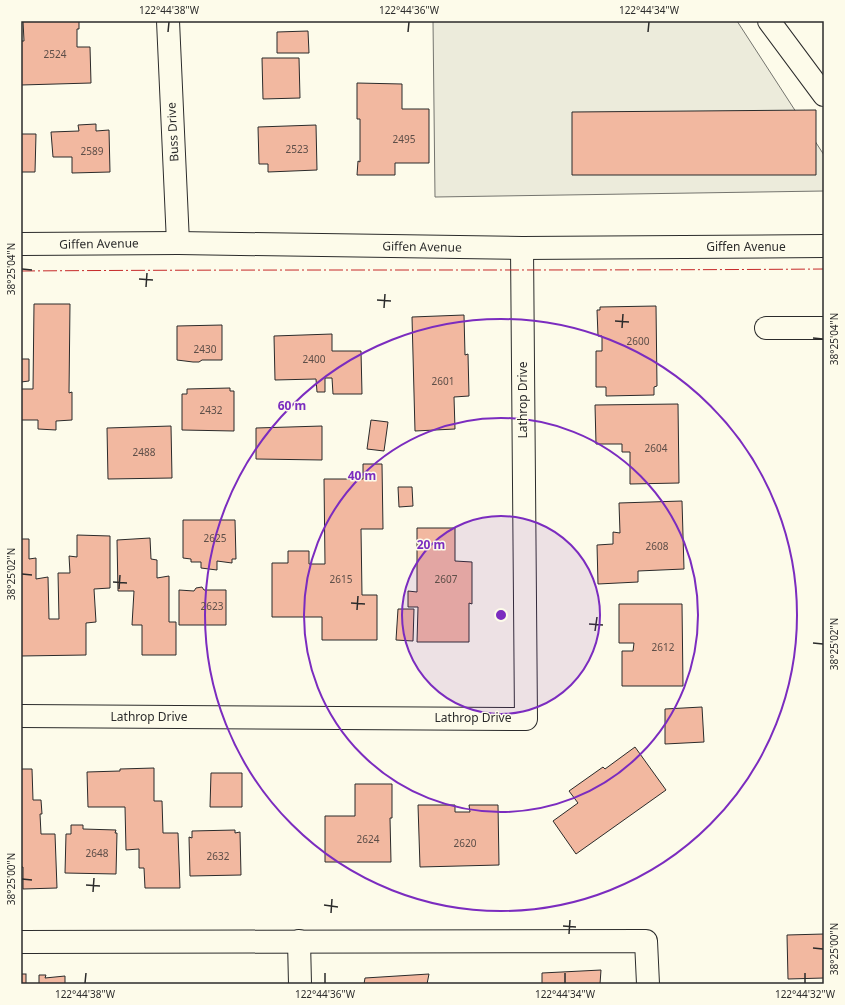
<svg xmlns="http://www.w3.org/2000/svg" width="845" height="1005" viewBox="0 0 845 1005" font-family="'Noto Sans',sans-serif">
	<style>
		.green { fill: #ecebdb; stroke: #74746e }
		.building { fill: #f2b8a0; stroke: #2b2b2b }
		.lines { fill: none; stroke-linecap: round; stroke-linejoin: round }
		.minor-casing { stroke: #2b2b2b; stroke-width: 24 }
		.minor { stroke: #fdfbea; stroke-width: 22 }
		.power { stroke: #c62828; stroke-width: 1; stroke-dasharray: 14 3 2 3; stroke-linecap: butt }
		.ticks { fill: none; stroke: #2b2b2b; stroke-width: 1.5 }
		.ring { fill: none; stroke: #7b2cbf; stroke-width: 2 }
		.labels { text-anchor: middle; stroke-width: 3; stroke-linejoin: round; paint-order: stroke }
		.number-label { font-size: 10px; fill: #5d4e48 }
		.street-label { font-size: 12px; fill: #2b2b2b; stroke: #fdfbea }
		.centre { fill: #7b2cbf; stroke: #fdfbea; stroke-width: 2 }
		.ring-label { font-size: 12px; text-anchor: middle; font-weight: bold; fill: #7b2cbf; stroke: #fdfbea; stroke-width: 3; stroke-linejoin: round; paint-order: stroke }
		.neatline { fill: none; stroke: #2b2b2b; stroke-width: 1.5 }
		.ticks-label { font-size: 10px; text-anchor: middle; fill: #2b2b2b }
	</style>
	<rect width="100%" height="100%" fill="#fdfbea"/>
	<path class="green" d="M433,21H737L824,155V191L435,197Z"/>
	<g class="building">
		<path d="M23,21H79V29H77V47H90L91,83L21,85V41H24Z"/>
		<path d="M308,31L309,53H277V32Z"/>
		<path d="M262,58H299L300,98L263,99Z"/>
		<path d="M357,83L402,84V109H429V163H395V175H357L358,161L360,162V119H357Z"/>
		<path d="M816,110V175H572V112Z"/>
		<path d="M96,124V131L109,130L110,172L72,173V157H53L51,132L79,131L78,125Z"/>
		<path d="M316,125L317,170L268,172V164H259L258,127Z"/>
		<path d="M21,134H36L35,172H21Z"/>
		<path d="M34,304H70L69,393L72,392V420L56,421V430L38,429V420H21V389H33Z"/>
		<path d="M656,306L657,386L654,387V395L606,396V387H596V351H602V336H598L597,310H600V307Z"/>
		<path d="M464,315L465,355L468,354L469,396L454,397L455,429L415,431L412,317Z"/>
		<path d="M222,325V360H202L199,362H193L177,360V326Z"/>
		<path d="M332,334V351H361L362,394H333L332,378H325V392H317L316,379L275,380L274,336Z"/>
		<path d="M21,359H29V381L21,382Z"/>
		<path d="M230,388V391H234V431L182,430V394H187V389Z"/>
		<path d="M678,404L679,483L630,484V452H622V444H596L595,405Z"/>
		<path d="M371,420L388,422L384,451L367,449Z"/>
		<path d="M171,426L172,478L108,479L107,428Z"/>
		<path d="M322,426V460L256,459V428Z"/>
		<path d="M363,464H382L383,529H361L362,595H377V640H322V617H272V563H288V551H309V564H325L324,479H363Z"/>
		<path d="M398,487H412L413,506L399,507Z"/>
		<path d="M682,501L684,569L638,571V582L598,584L597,545L613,544V532L620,533L619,503Z"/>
		<path d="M183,520H235L236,559H232V563L217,561V570L201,568V562H191V559L183,558Z"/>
		<path d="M417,528H455V561L472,562V604L469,603V642H417L418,607H408V591L417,592Z"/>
		<path d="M77,535L110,536V588L94,589L96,622L86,623V655L21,656V539H29V559L36,558V579L48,577L49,619H59L58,573H70L69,556L77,557Z"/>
		<path d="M150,538L151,559L157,560V578L169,576V622H176V655H142V625H132L134,591H118L117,540Z"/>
		<path d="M202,587L204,590H226V625H179V590L194,591L196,588Z"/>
		<path d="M619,604H682L683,686H622V651H633L634,643H619Z"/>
		<path d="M398,609H414L413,641L396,640Z"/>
		<path d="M702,707L704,742L665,744V709Z"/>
		<path d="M635,747L666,790L576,854L553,821L578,803L569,791L603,767L605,769Z"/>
		<path d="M154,768V801H162L163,833H178L180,888H145L144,868H139V849L126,850L125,807H88L87,772L120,771V769Z"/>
		<path d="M21,769H32L33,800H41L42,814H40L41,834H55L57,888L23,889V867H21Z"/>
		<path d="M211,773H242V807H210Z"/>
		<path d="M355,784H392V818H390L391,862H325V816H355Z"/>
		<path d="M418,805H455V812H470L469,805H498L499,865L420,867Z"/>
		<path d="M71,825H83V829L116,830L115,833H117L116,874L65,873L66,834H71Z"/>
		<path d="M235,830V833L240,832L241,875L190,876L189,837L192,838V831Z"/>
		<path d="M824,934V978L788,979L787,935Z"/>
		<path d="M601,970L600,984H542V973Z"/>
		<rect x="21" y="974" width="5" height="10"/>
		<path d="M429,974L427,984H364L365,978Z"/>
		<path d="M39,975H46L45,978L65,976V984H39Z"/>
	</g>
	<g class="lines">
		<defs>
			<g id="minor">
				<path d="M168,21L178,243"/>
				<path d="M769,21L824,95"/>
				<path d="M21,244L178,243L522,248L824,246"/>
				<path d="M766,328H824"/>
				<path d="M21,716L526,719L522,248"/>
				<path d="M299,941L300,984"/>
				<path d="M21,942L646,941L648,984"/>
			</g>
		</defs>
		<use href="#minor" class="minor-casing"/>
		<use href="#minor" class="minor"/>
		<path class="power" d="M21,271C289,269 556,271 824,269"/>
	</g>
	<path class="ticks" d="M168,32L169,22M408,32L409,22M648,32L649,22M22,269L32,270M139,279L153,280M146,287L147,273M377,300L391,301M384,308L385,294M615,321L629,322M622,328L623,314M813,338L823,339M22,574L32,575M113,582L127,583M119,589L120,575M351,603L365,604M357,610L358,596M589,624L603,625M595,631L597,617M813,643L823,644M22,879L32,880M86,885L100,886M93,892L94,878M324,905L338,907M331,913L332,899M563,926L576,927M569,934L570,920M813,948L823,949M85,983L86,973M325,983V973M565,983V973M805,983V973"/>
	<circle cx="501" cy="615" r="99" fill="#7b2cbf" fill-opacity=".12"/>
	<g class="ring">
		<circle cx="501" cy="615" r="99"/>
		<circle cx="501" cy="615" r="197"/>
		<circle cx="501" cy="615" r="296"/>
	</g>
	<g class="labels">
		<g class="number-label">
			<text x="55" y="58">2524</text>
			<text x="404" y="143">2495</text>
			<text x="297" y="153">2523</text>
			<text x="92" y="155">2589</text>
			<text x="638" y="345">2600</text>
			<text x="205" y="353">2430</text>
			<text x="314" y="363">2400</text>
			<text x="443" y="385">2601</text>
			<text x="211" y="414">2432</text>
			<text x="656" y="452">2604</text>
			<text x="144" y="456">2488</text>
			<text x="215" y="542">2625</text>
			<text x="657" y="550">2608</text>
			<text x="341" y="583">2615</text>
			<text x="446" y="583">2607</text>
			<text x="212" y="610">2623</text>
			<text x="663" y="651">2612</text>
			<text x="368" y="843">2624</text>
			<text x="465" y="847">2620</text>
			<text x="97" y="857">2648</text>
			<text x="218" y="860">2632</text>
		</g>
		<g class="street-label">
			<text transform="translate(173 132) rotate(-93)" y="4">Buss Drive</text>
			<text transform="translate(99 244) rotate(-1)" y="4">Giffen Avenue</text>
			<text transform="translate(422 247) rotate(1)" y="4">Giffen Avenue</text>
			<text x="746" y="251">Giffen Avenue</text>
			<text transform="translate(523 400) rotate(-90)" y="4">Lathrop Drive</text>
			<text x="149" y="721">Lathrop Drive</text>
			<text x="473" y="722">Lathrop Drive</text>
		</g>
	</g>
	<circle cx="501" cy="615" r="6" class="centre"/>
	<g class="ring-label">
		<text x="292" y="410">60 m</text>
		<text x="362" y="480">40 m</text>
		<text x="431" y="549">20 m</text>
	</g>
	<rect width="845" height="1005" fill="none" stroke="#fdfbea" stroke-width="44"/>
	<rect x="22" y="22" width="801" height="961" class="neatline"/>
	<g class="ticks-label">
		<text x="169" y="14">122°44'38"W</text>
		<text x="409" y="14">122°44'36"W</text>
		<text x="649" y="14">122°44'34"W</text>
		<text transform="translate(11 269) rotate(-90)" y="4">38°25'04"N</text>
		<text transform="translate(834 339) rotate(-90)" y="4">38°25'04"N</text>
		<text transform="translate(11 574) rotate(-90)" y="4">38°25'02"N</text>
		<text transform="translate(834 644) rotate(-90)" y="4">38°25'02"N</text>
		<text transform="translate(11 879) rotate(-90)" y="4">38°25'00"N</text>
		<text transform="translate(834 949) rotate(-90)" y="4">38°25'00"N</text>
		<text x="85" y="998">122°44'38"W</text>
		<text x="325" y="998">122°44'36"W</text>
		<text x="565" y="998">122°44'34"W</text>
		<text x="805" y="998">122°44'32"W</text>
	</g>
</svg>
